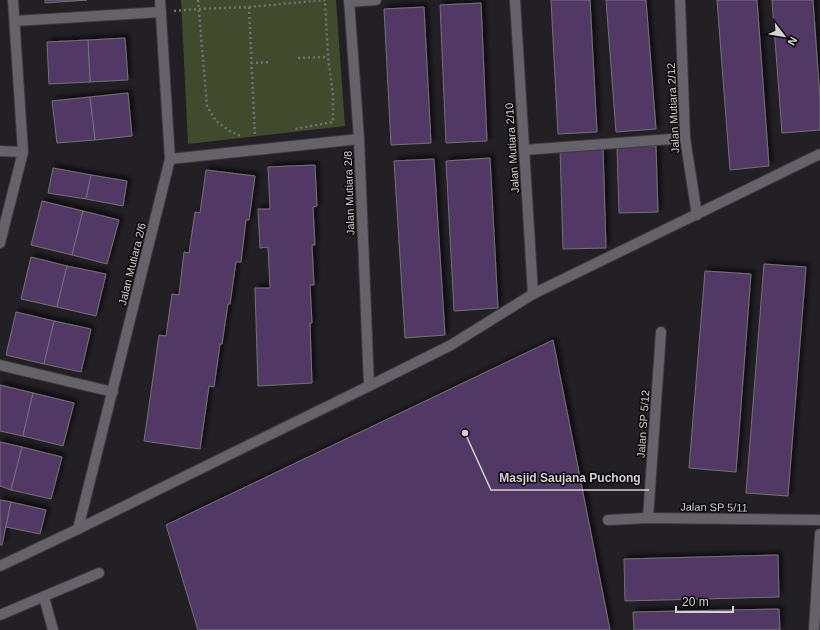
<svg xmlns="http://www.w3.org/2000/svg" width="820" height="630" viewBox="0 0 820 630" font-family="Arial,sans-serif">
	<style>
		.green { fill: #414a2d }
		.building { fill: #513965; stroke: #747177; filter: url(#shadow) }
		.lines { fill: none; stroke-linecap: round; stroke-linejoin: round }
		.minor-casing { stroke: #3c393e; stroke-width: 12 }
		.path { stroke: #747176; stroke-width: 2.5; stroke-dasharray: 2 3; stroke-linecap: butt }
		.minor { stroke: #666269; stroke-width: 10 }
		.labels { text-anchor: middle; stroke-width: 3; stroke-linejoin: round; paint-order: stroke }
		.street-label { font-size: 11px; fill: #d3d1d4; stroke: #0b0a0c }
		.leader { fill: none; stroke: #d3d1d4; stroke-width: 1.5 }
		.callout-dot { fill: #d3d1d4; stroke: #0b0a0c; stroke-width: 1.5 }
		.callout-label { font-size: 12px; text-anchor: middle; font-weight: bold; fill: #d3d1d4; stroke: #0b0a0c; stroke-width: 3; stroke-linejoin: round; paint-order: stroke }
	</style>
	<defs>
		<filter id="shadow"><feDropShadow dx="3.5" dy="-3.5" stdDeviation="2" flood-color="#0009"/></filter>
	</defs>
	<rect width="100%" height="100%" fill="#221f25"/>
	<path class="green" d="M181,0H336L345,126L188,144Z"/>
	<g class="building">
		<path d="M45,0H87L45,3Z"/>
		<path d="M551,0H590L597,132L558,134Z"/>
		<path d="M606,0H646L656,129L616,132Z"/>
		<path d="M717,0H757L769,166L730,170Z"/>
		<path d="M772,0H813L820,99V130L782,133Z"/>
		<path d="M481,3L487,141L446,143L440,5Z"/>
		<path d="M424,7L431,143L391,145L384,9Z"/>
		<path d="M125,38L128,80L90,82L88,40Z"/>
		<path d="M88,40L90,82L49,84L47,42Z"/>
		<path d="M128,93L132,136L95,140L90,97Z"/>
		<path d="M90,97L95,140L57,143L52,101Z"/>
		<path d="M656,146L658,212L619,213L617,147Z"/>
		<path d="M603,147L606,248L563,249L560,148Z"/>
		<path d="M490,158L498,308L454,311L446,161Z"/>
		<path d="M434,159L445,335L405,338L394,161Z"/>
		<path d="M315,165L317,206L313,207L315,245H312L314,285H310L312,323H310L312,383L258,386L255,288H270L268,247L260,248L258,209H270L268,167Z"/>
		<path d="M53,168L91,175L86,199L48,193Z"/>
		<path d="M206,170L255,176L249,220H246L241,262H236L230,304H228L222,344H220L214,387L209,386L200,449L144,441L159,335L166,336L172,294L179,295L184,252L189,253L195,212L200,213Z"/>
		<path d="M91,175L127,181L123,206L86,199Z"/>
		<path d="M42,201L83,211L72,255L31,245Z"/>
		<path d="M83,211L119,220L107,264L72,255Z"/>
		<path d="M31,257L67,266L57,307L21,299Z"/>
		<path d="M764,264L806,267L788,496L746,493Z"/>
		<path d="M67,266L106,274L96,316L57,307Z"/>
		<path d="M705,271L751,274L736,472L689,468Z"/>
		<path d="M16,312L54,321L44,364L6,355Z"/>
		<path d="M54,321L91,329L81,372L44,364Z"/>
		<path d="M553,340L610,630H198L166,525Z"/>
		<path d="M0,385L33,393L23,436L0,431Z"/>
		<path d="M33,393L74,403L63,446L23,436Z"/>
		<path d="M0,442L22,447L11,490L0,486Z"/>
		<path d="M22,447L62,457L51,499L11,490Z"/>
		<path d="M0,500L11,502L2,545H0Z"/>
		<path d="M11,502L46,510L40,534L6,527Z"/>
		<path d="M778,555L779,597L625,601L624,559Z"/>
		<path d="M779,609L780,630H634L633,612Z"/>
	</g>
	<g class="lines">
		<defs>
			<g id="minor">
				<path d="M349,0L359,139L369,386"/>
				<path d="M515,0L533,294"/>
				<path d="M680,0L685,138L697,215"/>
				<path d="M349,2L376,0"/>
				<path d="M15,21L161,12"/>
				<path d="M524,150L685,138"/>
				<path d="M0,151L23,152"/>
				<path d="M170,159L359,139"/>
				<path d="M0,243L23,152L13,0"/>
				<path d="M0,365L113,392"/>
				<path d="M648,518L661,332"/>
				<path d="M608,520L648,518L820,520"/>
				<path d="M78,529L170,159L160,0"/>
				<path d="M0,566L78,529L369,386L451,345L533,294L820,154"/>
				<path d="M44,597L53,630"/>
				<path d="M0,615L99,573"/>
				<path d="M814,630L820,534"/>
			</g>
		</defs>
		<use href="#minor" class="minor-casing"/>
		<g class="path">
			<path d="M198,0L207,106L216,121L231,132L241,136"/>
			<path d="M249,7L255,137"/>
			<path d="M174,11L198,9L249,7L325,0L328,57L333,95V122L295,129"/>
			<path d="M298,58L328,57"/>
			<path d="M251,63L271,62"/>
		</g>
		<use href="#minor" class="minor"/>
	</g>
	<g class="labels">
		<g class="street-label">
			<text transform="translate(673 108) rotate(-93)" y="4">Jalan Mutiara 2/12</text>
			<text transform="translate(512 148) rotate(-94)" y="4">Jalan Mutiara 2/10</text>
			<text transform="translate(349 193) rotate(-92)" y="4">Jalan Mutiara 2/8</text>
			<text transform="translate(132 264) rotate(-76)" y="4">Jalan Mutiara 2/6</text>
			<text transform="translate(643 424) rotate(-86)" y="4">Jalan SP 5/12</text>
			<text transform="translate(714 507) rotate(1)" y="4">Jalan SP 5/11</text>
		</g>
	</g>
	<path class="leader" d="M465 433L491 490H649"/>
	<circle class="callout-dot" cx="465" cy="433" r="4"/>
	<g class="callout-label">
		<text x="570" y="482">Masjid Saujana Puchong</text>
	</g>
	<g transform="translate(784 36) rotate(121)" stroke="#0b0a0c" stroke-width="3" paint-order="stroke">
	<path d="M0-3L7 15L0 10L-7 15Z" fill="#d3d1d4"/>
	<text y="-6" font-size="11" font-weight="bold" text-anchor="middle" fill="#d3d1d4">N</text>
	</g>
	<path d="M676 606v6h57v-6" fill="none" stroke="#d3d1d4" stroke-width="2"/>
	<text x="682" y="606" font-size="12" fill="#d3d1d4" stroke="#0b0a0c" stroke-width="3" paint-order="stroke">20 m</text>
</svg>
